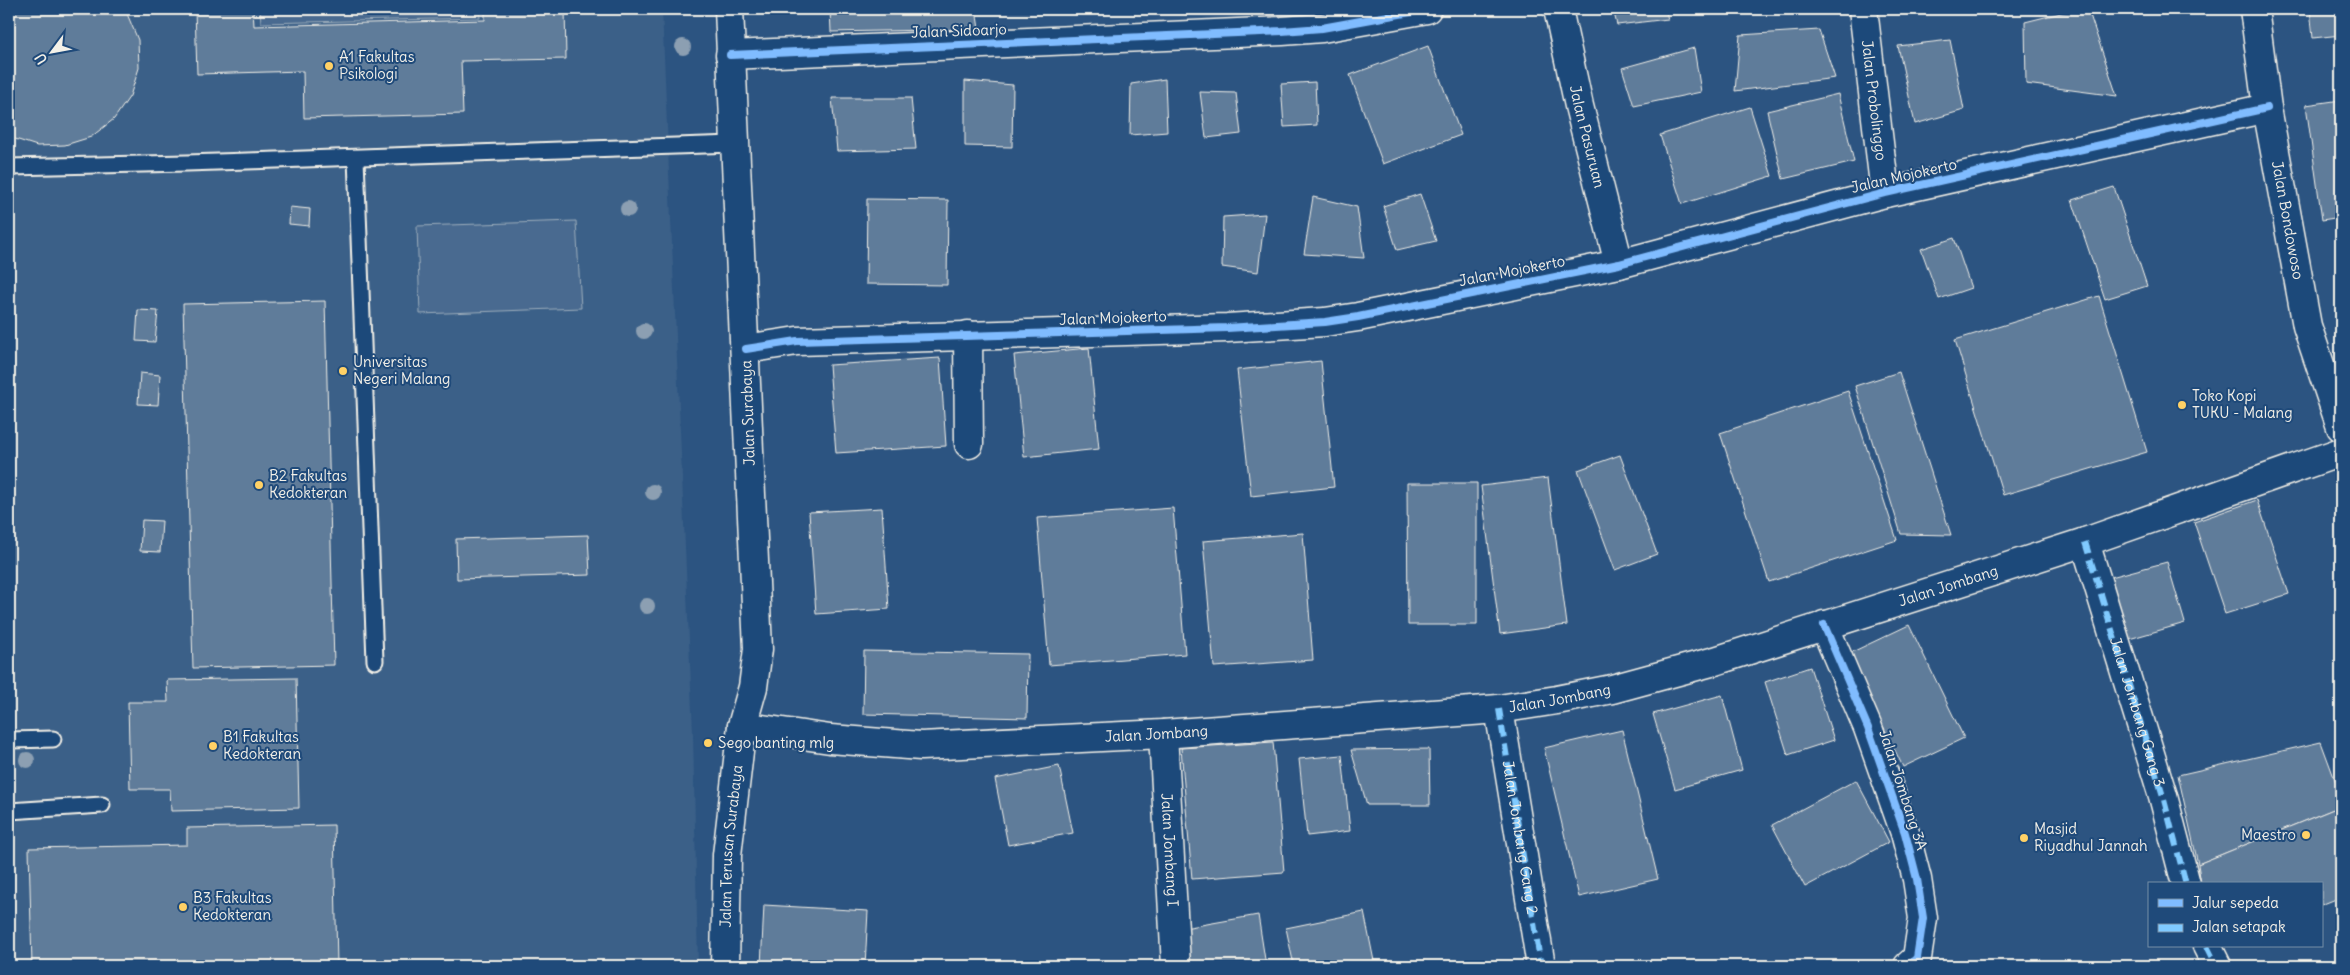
<svg xmlns="http://www.w3.org/2000/svg" width="2350" height="975" viewBox="0 0 2350 975" font-family="Delius,sans-serif">
	<style>
		.built { fill: #3b6088 }
		.green { fill: #496b90; stroke: #9eaebc }
		.building { fill: #5e7b9a; stroke: #f4f1e8 }
		.lines { fill: none; stroke-linecap: round; stroke-linejoin: round }
		.service-casing { stroke: #f4f1e8; stroke-width: 19 }
		.minor-casing { stroke: #f4f1e8; stroke-width: 31 }
		.secondary-casing { stroke: #f4f1e8; stroke-width: 31 }
		.service { stroke: #1f4a7a; stroke-width: 15 }
		.minor { stroke: #1f4a7a; stroke-width: 28 }
		.secondary { stroke: #1f4a7a; stroke-width: 28 }
		.quiet { stroke: #80caff; stroke-width: 6; stroke-dasharray: 12 6; stroke-linecap: butt }
		.cycleway-casing { stroke: #1f4a7a; stroke-width: 11 }
		.cycleway { stroke: #80bcff; stroke-width: 8 }
		.tree { fill: #8c9fb2 }
		.poi-dot { fill: #ffd166; stroke: #1f4a7a; stroke-width: 2 }
		.labels { text-anchor: middle; stroke-width: 4; stroke-linejoin: round; paint-order: stroke }
		.street-label { font-size: 15px; fill: #f4f1e8; stroke: #1f4a7a }
		.poi-label { font-size: 15px; fill: #f4f1e8; stroke: #1f4a7a; text-anchor: start }
	</style>
	<rect width="100%" height="100%" fill="#2c5481"/>
	<filter id="ink" filterUnits="userSpaceOnUse"><feTurbulence type="fractalNoise" baseFrequency=".02" numOctaves="2"/><feDisplacementMap in="SourceGraphic" scale="10" xChannelSelector="R" yChannelSelector="G"/><feConvolveMatrix kernelMatrix="1 2 1 2 8 2 1 2 1" color-interpolation-filters="sRGB"/></filter>
	<g filter="url(#ink)">
		<path class="built" d="M9,9H662L693,734L698,966H9Z"/>
		<g class="green">
			<path d="M260,9H479L480,18L261,23Z"/>
			<path d="M576,221L581,308L420,314L417,226Z"/>
		</g>
		<g class="building">
			<path d="M9,9H125L138,40L139,68L130,96L114,119L91,137L65,145L37,146L9,137Z"/>
			<path d="M195,9H253L254,26L485,20V9H565L566,59L461,61L463,114L304,118L303,71L197,74Z"/>
			<path d="M830,9H976L979,29L831,32Z"/>
			<path d="M1613,9H1665L1668,19L1617,25Z"/>
			<path d="M2077,9H2088L2117,96L2026,84L2025,22Z"/>
			<path d="M2310,9H2341V35L2313,38Z"/>
			<path d="M1819,30L1835,78L1735,91L1740,35Z"/>
			<path d="M1950,40L1964,110L1915,124L1898,46Z"/>
			<path d="M1428,46L1461,135L1383,164L1350,75Z"/>
			<path d="M1694,48L1701,92L1634,106L1622,68Z"/>
			<path d="M1165,79L1167,132L1130,135L1131,84Z"/>
			<path d="M965,81L1013,85L1012,147L965,146Z"/>
			<path d="M1315,82L1317,125L1284,127L1281,84Z"/>
			<path d="M1200,92L1236,93L1241,134L1206,138Z"/>
			<path d="M1838,94L1854,162L1783,179L1767,111Z"/>
			<path d="M832,98H911L916,149L837,151Z"/>
			<path d="M2341,100V217L2322,220L2306,105Z"/>
			<path d="M1750,107L1772,176L1682,204L1660,135Z"/>
			<path d="M2114,187L2147,286L2105,299L2072,200Z"/>
			<path d="M1420,194L1436,241L1397,250L1383,206Z"/>
			<path d="M1313,197L1357,207L1364,258L1304,254Z"/>
			<path d="M867,199L948,200L947,285L866,284Z"/>
			<path d="M290,207L310,209L309,226L289,224Z"/>
			<path d="M1265,214L1258,272L1222,267L1223,217Z"/>
			<path d="M1954,238L1971,288L1939,299L1921,249Z"/>
			<path d="M2099,296L2147,452L2003,495L1955,340Z"/>
			<path d="M325,301L334,665L193,668L183,304Z"/>
			<path d="M138,310L158,311L155,342L136,341Z"/>
			<path d="M1089,348L1099,449L1024,457L1014,355Z"/>
			<path d="M940,358L946,446L836,453L829,365Z"/>
			<path d="M1321,361L1334,487L1251,496L1237,370Z"/>
			<path d="M1899,372L1951,535L1901,534L1855,386Z"/>
			<path d="M140,373L160,375L158,405L138,404Z"/>
			<path d="M1848,391L1897,540L1769,582L1720,433Z"/>
			<path d="M1620,455L1657,554L1615,570L1578,470Z"/>
			<path d="M1548,478L1567,625L1500,634L1481,486Z"/>
			<path d="M1407,483H1477V625H1408Z"/>
			<path d="M2257,500L2289,594L2225,614L2194,522Z"/>
			<path d="M882,508L889,609L816,614L809,512Z"/>
			<path d="M1173,508L1185,654L1049,665L1037,518Z"/>
			<path d="M142,520L162,521L160,552L140,551Z"/>
			<path d="M1303,533L1313,660L1214,667L1203,541Z"/>
			<path d="M588,535L590,575L457,579L456,539Z"/>
			<path d="M2167,562L2185,623L2129,639L2111,577Z"/>
			<path d="M1909,625L1964,738L1903,767L1848,654Z"/>
			<path d="M864,651L1028,654L1027,718L863,714Z"/>
			<path d="M1810,667L1834,740L1788,755L1765,682Z"/>
			<path d="M296,678L299,808L171,811L170,789H130L128,702H168L167,680Z"/>
			<path d="M1722,695L1742,770L1675,789L1653,714Z"/>
			<path d="M1622,730L1658,879L1579,897L1544,748Z"/>
			<path d="M1273,742L1284,872L1192,879L1181,748Z"/>
			<path d="M2321,742L2341,796V806L2198,864L2178,775Z"/>
			<path d="M1429,749L1430,805H1367L1351,750Z"/>
			<path d="M1342,755L1350,831L1307,836L1299,759Z"/>
			<path d="M1059,766L1073,833L1008,845L995,779Z"/>
			<path d="M1856,780L1889,842L1805,887L1772,825Z"/>
			<path d="M2341,806V897L2321,905V884H2201L2198,864Z"/>
			<path d="M334,825L337,966H32L29,848L187,845V828Z"/>
			<path d="M764,905L868,911L865,966H761Z"/>
			<path d="M1364,912L1375,966H1294L1286,928Z"/>
			<path d="M1258,915L1266,966H1191L1184,928Z"/>
		</g>
		<g class="lines">
			<defs>
				<g id="service">
					<path d="M356,158L375,661"/>
					<path d="M9,167L187,163L734,144"/>
					<path d="M9,740L53,739"/>
					<path d="M9,811L102,805"/>
				</g>
				<g id="minor">
					<path id="s1" d="M1558,9L1579,106L1619,264"/>
					<path id="s2" d="M1863,9L1885,193"/>
					<path d="M730,55L1282,31L1322,28L1427,9"/>
					<path d="M968,335L969,444"/>
					<path d="M746,349L797,341L1227,328L1325,322L1358,317L1619,264L1885,193L2267,108"/>
					<path d="M2085,542L2163,796L2186,884"/>
					<path d="M1824,625L1868,728L1905,833L1917,879L1923,918L1917,958L1908,966"/>
					<path d="M1499,709L1541,966"/>
					<path id="s3" d="M1163,734L1176,966"/>
					<path d="M2207,946L2217,966"/>
				</g>
				<g id="secondary">
					<path id="s4" d="M2254,9L2267,108L2307,326L2341,427"/>
					<path id="s5" d="M742,726L830,739L921,746L1163,734L1499,709L1557,700L1612,689L1715,661L2085,542L2341,452"/>
					<path id="s6" d="M725,966L727,855L742,726L753,687L758,649L729,9"/>
				</g>
			</defs>
			<use href="#service" class="service-casing"/>
			<use href="#minor" class="minor-casing"/>
			<use href="#secondary" class="secondary-casing"/>
			<use href="#service" class="service"/>
			<use href="#minor" class="minor"/>
			<use href="#secondary" class="secondary"/>
			<g class="quiet">
				<path id="s7" d="M2085,542L2163,796L2186,884"/>
				<path id="s8" d="M1499,709L1541,966"/>
				<path d="M2207,946L2217,966"/>
			</g>
			<defs>
				<g id="cycleway">
					<path d="M730,55L1282,31L1322,28L1427,9"/>
					<path d="M746,349L797,341L1227,328L1325,322L1358,317L1619,264L1885,193L2267,108"/>
					<path d="M1824,625L1868,728L1905,833L1917,879L1923,918L1917,958L1908,966"/>
				</g>
			</defs>
			<use href="#cycleway" class="cycleway-casing"/>
			<use href="#cycleway" class="cycleway"/>
		</g>
		<g class="tree">
			<circle cx="683" cy="47" r="8"/>
			<circle cx="628" cy="209" r="8"/>
			<circle cx="644" cy="331" r="8"/>
			<circle cx="653" cy="492" r="8"/>
			<circle cx="647" cy="606" r="8"/>
			<circle cx="27" cy="760" r="8"/>
		</g>
	</g>
	<g class="poi-dot">
		<circle cx="329" cy="66" r="5"/>
		<circle cx="343" cy="371" r="5"/>
		<circle cx="2182" cy="405" r="5"/>
		<circle cx="259" cy="485" r="5"/>
		<circle cx="708" cy="743" r="5"/>
		<circle cx="213" cy="746" r="5"/>
		<circle cx="2306" cy="835" r="5"/>
		<circle cx="2024" cy="838" r="5"/>
		<circle cx="183" cy="907" r="5"/>
	</g>
	<g class="labels">
		<g class="street-label">
			<text transform="translate(959 31) rotate(-2)" y="5">Jalan Sidoarjo</text>
			<text dy="5" stroke="none"><textPath href="#s2" startOffset="92">Jalan Probolinggo</textPath></text>
			<text dy="5" stroke="none"><textPath href="#s1" startOffset="131">Jalan Pasuruan</textPath></text>
			<text transform="translate(1904 176) rotate(-13)" y="5">Jalan Mojokerto</text>
			<text dy="5" stroke="none"><textPath href="#s4" startOffset="214">Jalan Bondowoso</textPath></text>
			<text transform="translate(1512 271) rotate(-11)" y="5">Jalan Mojokerto</text>
			<text transform="translate(1113 318) rotate(-2)" y="5">Jalan Mojokerto</text>
			<text transform="translate(748 413) rotate(-92)" y="5">Jalan Surabaya</text>
			<text dy="5" stroke="none"><textPath href="#s5" startOffset="1226">Jalan Jombang</textPath></text>
			<text dy="5" stroke="none"><textPath href="#s5" startOffset="821">Jalan Jombang</textPath></text>
			<text dy="5" stroke="none"><textPath href="#s7" startOffset="178">Jalan Jombang Gang 3</textPath></text>
			<text dy="5" stroke="none"><textPath href="#s5" startOffset="416">Jalan Jombang</textPath></text>
			<text transform="translate(1903 790) rotate(72)" y="5">Jalan Jombang 3A</text>
			<text dy="5" stroke="none"><textPath href="#s8" startOffset="130">Jalan Jombang Gang 2</textPath></text>
			<text dy="5" stroke="none"><textPath href="#s6" startOffset="120">Jalan Terusan Surabaya</textPath></text>
			<text dy="5" stroke="none"><textPath href="#s3" startOffset="116">Jalan Jombang I</textPath></text>
		</g>
		<g class="poi-label">
			<text x="339" y="62">A1 Fakultas<tspan x="339" dy="17">Psikologi</tspan></text>
			<text x="353" y="367">Universitas<tspan x="353" dy="17">Negeri Malang</tspan></text>
			<text x="2192" y="401">Toko Kopi<tspan x="2192" dy="17">TUKU - Malang</tspan></text>
			<text x="269" y="481">B2 Fakultas<tspan x="269" dy="17">Kedokteran</tspan></text>
			<text x="223" y="742">B1 Fakultas<tspan x="223" dy="17">Kedokteran</tspan></text>
			<text x="718" y="748">Sego banting mlg</text>
			<text x="2034" y="834">Masjid<tspan x="2034" dy="17">Riyadhul Jannah</tspan></text>
			<text x="2296" y="840" text-anchor="end">Maestro</text>
			<text x="193" y="903">B3 Fakultas<tspan x="193" dy="17">Kedokteran</tspan></text>
		</g>
	</g>
	<rect width="2350" height="975" fill="none" stroke="#1f4a7a" stroke-width="30"/>
	<rect x="15" y="15" width="2320" height="945" fill="none" stroke="#f4f1e8" stroke-width="2" filter="url(#ink)"/>
	<rect x="2148" y="882" width="175" height="65" fill="#1f4a7a" stroke="#748da6"/>
	<rect x="2158" y="899" width="25" height="8" fill="#80bcff" stroke="#748da6"/>
	<text x="2192" y="908" font-size="15" fill="#f4f1e8">Jalur sepeda</text>
	<rect x="2158" y="924" width="25" height="8" fill="#80caff" stroke="#748da6"/>
	<text x="2192" y="932" font-size="15" fill="#f4f1e8">Jalan setapak</text>
	<g transform="translate(52 52) rotate(238)" stroke="#1f4a7a" stroke-width="4" paint-order="stroke">
	<path d="M0-4L9 19L0 12L-9 19Z" fill="#f4f1e8"/>
	<text y="-8" font-size="14" font-weight="bold" text-anchor="middle" fill="#f4f1e8">U</text>
	</g>
</svg>
